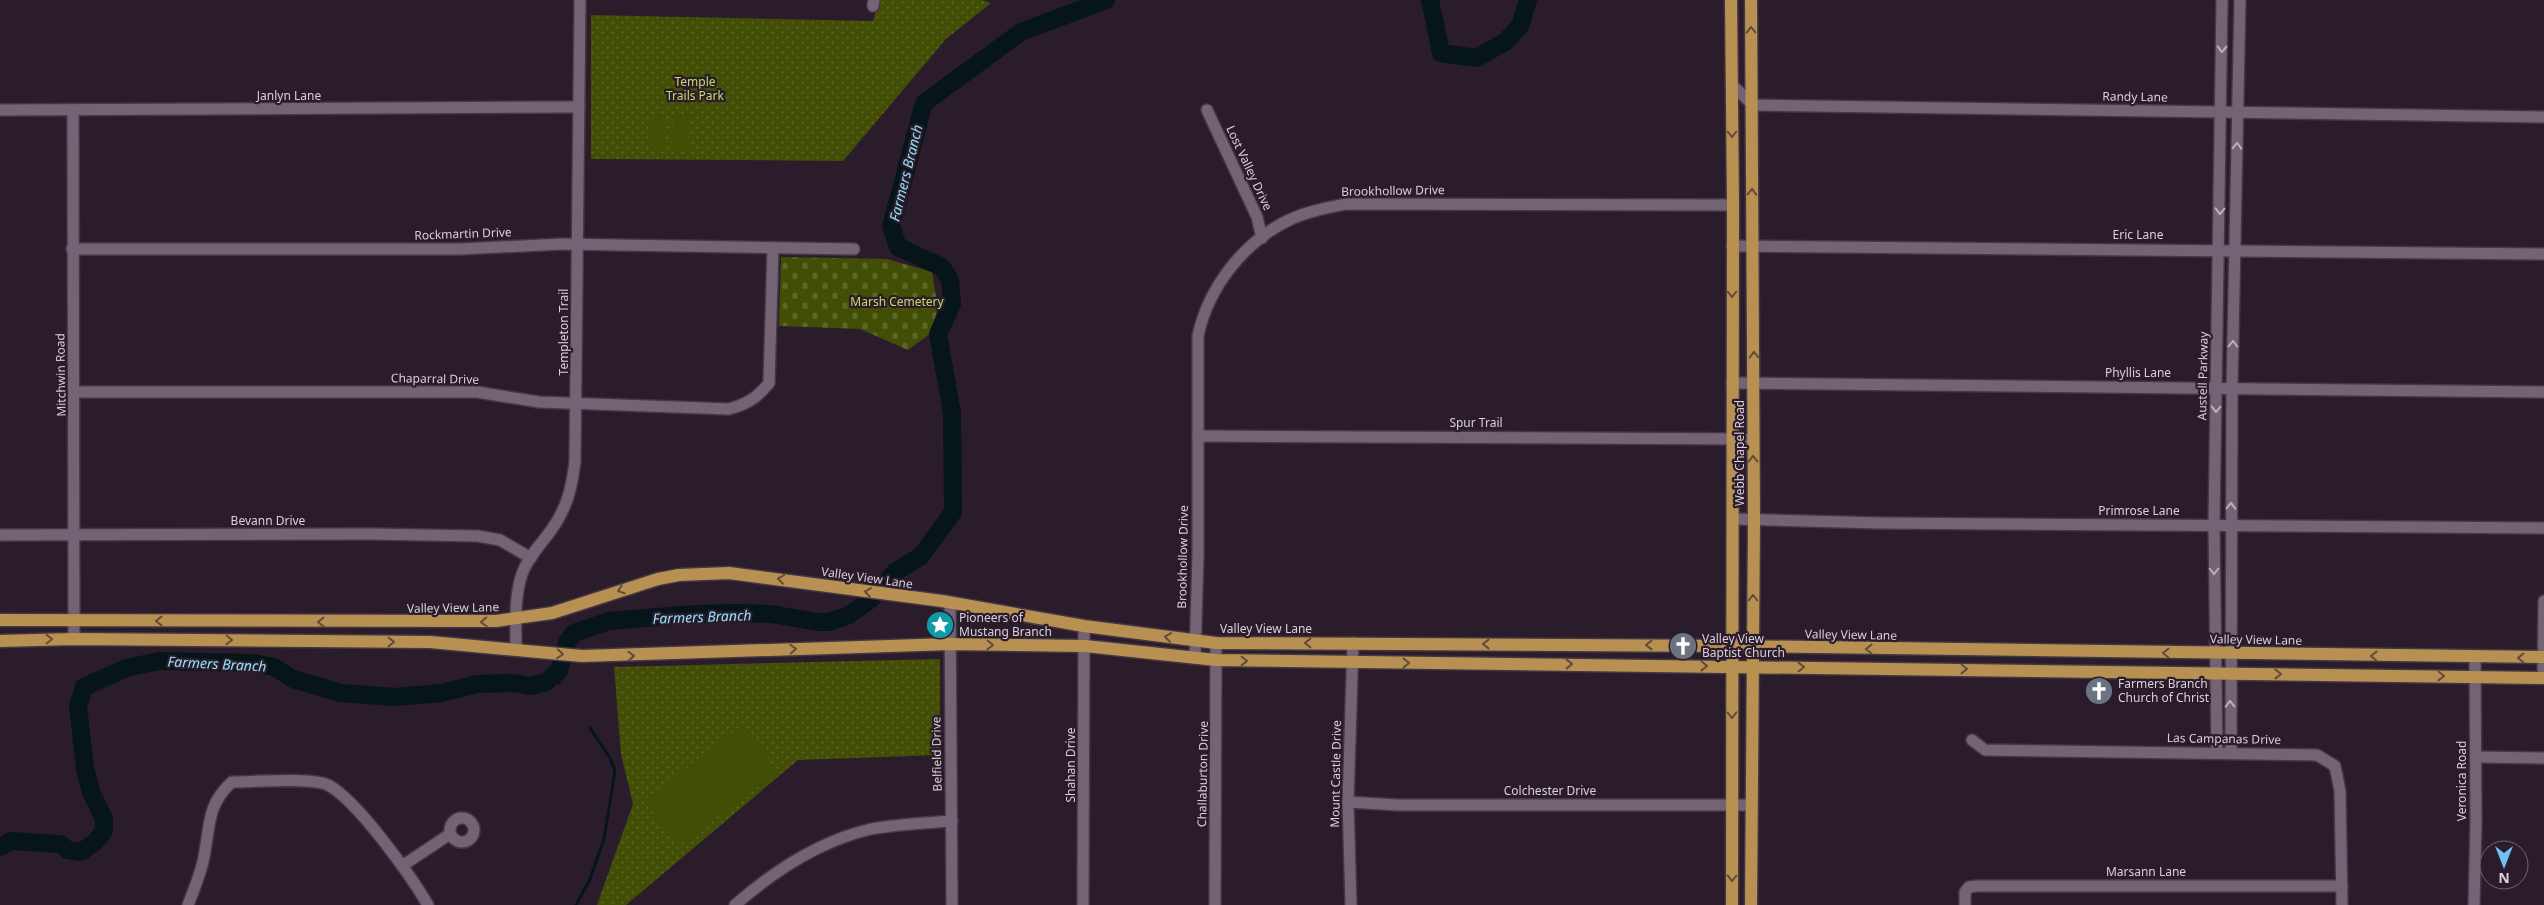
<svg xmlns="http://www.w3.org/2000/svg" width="2544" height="905" viewBox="0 0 2544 905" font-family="'Noto Sans',sans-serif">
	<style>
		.green { fill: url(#green-dots) }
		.cemetery { fill: url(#cemetery-stones) }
		.pitch { fill: #424e05 }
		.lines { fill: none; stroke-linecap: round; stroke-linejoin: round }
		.stream { stroke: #061519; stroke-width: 3 }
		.river { stroke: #061519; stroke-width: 18 }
		.minor-casing { stroke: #433743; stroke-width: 14 }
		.major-casing { stroke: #433743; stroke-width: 15 }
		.minor { stroke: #746374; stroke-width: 11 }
		.major { stroke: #b89152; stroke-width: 12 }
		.oneway { stroke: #634b3b }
		.oneway2 { stroke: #bbafbb }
		.labels { text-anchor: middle; stroke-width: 4.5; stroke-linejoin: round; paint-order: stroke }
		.park-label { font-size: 12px; fill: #c5dd68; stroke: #2b1c2b }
		.street-label { font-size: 12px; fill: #dad0da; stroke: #2b1c2b }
		.poi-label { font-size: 12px; fill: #dad0da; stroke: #2b1c2b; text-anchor: start }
		.water-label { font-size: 14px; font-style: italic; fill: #8fe2fb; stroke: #2b1c2b }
	</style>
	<defs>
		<pattern id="green-dots" width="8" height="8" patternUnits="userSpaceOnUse" patternTransform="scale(1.25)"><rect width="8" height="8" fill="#424e05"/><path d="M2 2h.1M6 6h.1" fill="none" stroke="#5d6629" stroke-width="1.8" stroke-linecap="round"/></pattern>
		<pattern id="cemetery-stones" width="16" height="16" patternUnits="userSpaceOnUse" patternTransform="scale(1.25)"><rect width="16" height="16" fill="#424e05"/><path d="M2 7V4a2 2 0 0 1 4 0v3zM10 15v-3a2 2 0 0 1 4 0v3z" fill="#5d6629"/></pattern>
	</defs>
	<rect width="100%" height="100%" fill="#2b1c2b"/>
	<g class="green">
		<path d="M879,0H982L991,3L946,39L843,161L591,159V15L873,21Z"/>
		<path d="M940,659V755L798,760L626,905H597L633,804L621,754L614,667Z"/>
	</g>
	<path class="cemetery" d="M781,257L887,259L932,272L938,308L930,334L908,350L860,329L779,326Z"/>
	<g class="pitch">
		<path d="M650,114L666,115L665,149H649Z"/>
		<path d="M673,115H689L688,150L672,149Z"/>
		<path d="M743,725L778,772L678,846L644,800Z"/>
	</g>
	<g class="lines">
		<g class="stream">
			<path d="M554,676L559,683"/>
			<path d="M576,905L590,879L604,839L615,771L610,758L590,728"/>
		</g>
		<g class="river">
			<path d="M1430,0L1441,53L1476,58L1505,42L1520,26L1528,0"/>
			<path d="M0,847L11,841L60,844L68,850L81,852L95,842L104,831V819L91,792L85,768L78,706L84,687L126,668L159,661L253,663L274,667L293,679L341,693L395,697L441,693L477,684L514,683L531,686L546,682L559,671L567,642L574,633L609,621L694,614L737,613L771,614L818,622H829L849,615L870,600L895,572L921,556L953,512L952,413L938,334L952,304L950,280L942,267L898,247L891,226L924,103L1021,32L1106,0"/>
		</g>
		<defs>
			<g id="minor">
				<path d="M873,6L874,0"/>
				<path d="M1732,85L1753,105L2544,117"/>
				<path d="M0,110L579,107"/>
				<path d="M1207,110L1257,217L1262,238"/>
				<path d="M73,111L74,639"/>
				<path d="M1732,246L2544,254"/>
				<path d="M72,249H460L562,244L854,249"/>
				<path d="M1732,383L2544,392"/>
				<path d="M75,392H477L539,402L729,409C747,404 757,398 769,383L773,248"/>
				<path d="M1198,436L1753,439"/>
				<path d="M1733,519L1880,523L2544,528"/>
				<path d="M0,535L371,534L478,536L500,540L531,558"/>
				<path d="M950,602L952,905"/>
				<path d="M516,649C516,624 514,598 522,574C528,557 542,543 552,529C567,508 572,487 575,461L580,0"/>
				<path d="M1195,657L1198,555V336C1208,288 1243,243 1287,221C1305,212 1326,208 1346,204L1733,205"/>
				<path d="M2543,678L2544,601"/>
				<path d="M1972,740L1985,750L2317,755L2335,766L2340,791L2342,905"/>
				<path d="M2231,752L2232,387L2240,0"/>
				<path d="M2217,753L2214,525L2222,0"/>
				<path d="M2476,757L2544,758"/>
				<path d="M1348,802L1397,805H1751"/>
				<circle cx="462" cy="830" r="12"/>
				<path d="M402,866L450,834"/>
				<path d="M188,905C194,889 201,873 204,857C210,826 207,804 232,782C253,782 311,777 328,785C357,800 411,876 428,905"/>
				<path d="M735,905C775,870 819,841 871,829C897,824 925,823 952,821"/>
				<path d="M1083,905L1084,626"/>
				<path d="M1215,905L1216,643"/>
				<path d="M1351,905L1348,802L1353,643"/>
				<path d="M1965,905V892L1969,887L1978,886H2342"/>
				<path d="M2474,905L2476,822L2475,657"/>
			</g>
			<g id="major">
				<path d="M1731,0L1733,205L1732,905"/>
				<path d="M0,620L496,621L552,613L658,579L679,575L729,573L942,601L1084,626L1216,643L1732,646L2544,657"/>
				<path d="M0,641L74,639L430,642L582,656L950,644L1085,646L1216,660L2544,678"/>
				<path d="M1751,905L1754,521L1751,0"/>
			</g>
		</defs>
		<use href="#minor" class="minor-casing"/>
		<use href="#major" class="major-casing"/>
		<use href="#minor" class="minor"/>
		<use href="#major" class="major"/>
	</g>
	<defs><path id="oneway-chevron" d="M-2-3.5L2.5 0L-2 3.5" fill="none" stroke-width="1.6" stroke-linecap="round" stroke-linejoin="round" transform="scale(1.25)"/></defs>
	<g class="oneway">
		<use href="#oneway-chevron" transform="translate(1751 30) rotate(-91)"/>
		<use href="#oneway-chevron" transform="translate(1732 134) rotate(90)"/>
		<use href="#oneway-chevron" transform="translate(1752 192) rotate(-89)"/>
		<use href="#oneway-chevron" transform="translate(1732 294) rotate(90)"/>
		<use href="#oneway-chevron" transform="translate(1754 355) rotate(-91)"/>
		<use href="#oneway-chevron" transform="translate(1753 459) rotate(-91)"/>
		<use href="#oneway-chevron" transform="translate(781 579) rotate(-172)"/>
		<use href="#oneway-chevron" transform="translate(621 590) rotate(161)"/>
		<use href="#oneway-chevron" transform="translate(868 592) rotate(-172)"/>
		<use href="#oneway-chevron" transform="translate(1753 598) rotate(-90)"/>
		<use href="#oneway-chevron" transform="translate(159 621) rotate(-180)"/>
		<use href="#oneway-chevron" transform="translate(321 622) rotate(-180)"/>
		<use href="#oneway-chevron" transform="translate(484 622) rotate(178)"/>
		<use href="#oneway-chevron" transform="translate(1168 637) rotate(-172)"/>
		<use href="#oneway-chevron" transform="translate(49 639) rotate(-1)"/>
		<use href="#oneway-chevron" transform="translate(229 640) rotate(1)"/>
		<use href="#oneway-chevron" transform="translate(391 642) rotate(1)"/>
		<use href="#oneway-chevron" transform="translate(1308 643) rotate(180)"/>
		<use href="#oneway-chevron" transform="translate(1486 644) rotate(-180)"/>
		<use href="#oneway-chevron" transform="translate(990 645) rotate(1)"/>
		<use href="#oneway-chevron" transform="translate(1649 645) rotate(-180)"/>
		<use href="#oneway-chevron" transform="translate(793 649) rotate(-3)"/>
		<use href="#oneway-chevron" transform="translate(1869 649) rotate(-179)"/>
		<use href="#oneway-chevron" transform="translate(2166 653) rotate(-179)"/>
		<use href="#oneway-chevron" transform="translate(560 654) rotate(5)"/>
		<use href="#oneway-chevron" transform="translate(631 656) rotate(-2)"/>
		<use href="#oneway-chevron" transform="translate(2374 656) rotate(-179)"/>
		<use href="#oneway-chevron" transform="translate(2521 658) rotate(179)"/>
		<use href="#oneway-chevron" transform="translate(1244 661) rotate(1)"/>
		<use href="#oneway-chevron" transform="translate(1406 663)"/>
		<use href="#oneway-chevron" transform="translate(1569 664)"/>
		<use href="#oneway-chevron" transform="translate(1704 666) rotate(1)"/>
		<use href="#oneway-chevron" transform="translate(1801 667)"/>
		<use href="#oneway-chevron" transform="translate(1964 669) rotate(1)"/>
		<use href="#oneway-chevron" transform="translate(2278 674)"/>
		<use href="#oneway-chevron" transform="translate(2441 676) rotate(1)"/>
		<use href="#oneway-chevron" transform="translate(1732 715) rotate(89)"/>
		<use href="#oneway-chevron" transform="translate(1732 878) rotate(91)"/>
	</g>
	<g class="oneway2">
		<use href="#oneway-chevron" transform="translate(2222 49) rotate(91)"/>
		<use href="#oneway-chevron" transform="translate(2237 146) rotate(-88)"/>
		<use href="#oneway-chevron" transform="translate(2220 211) rotate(91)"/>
		<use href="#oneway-chevron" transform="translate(2233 344) rotate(-89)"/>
		<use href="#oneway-chevron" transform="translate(2216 409) rotate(91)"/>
		<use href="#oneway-chevron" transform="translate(2231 506) rotate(-89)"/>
		<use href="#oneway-chevron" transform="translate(2214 571) rotate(90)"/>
		<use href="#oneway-chevron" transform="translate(2230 704) rotate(-91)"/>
	</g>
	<defs>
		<symbol id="sight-disc" viewBox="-11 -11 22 22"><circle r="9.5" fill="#0f9aa8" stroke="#2b1c2b"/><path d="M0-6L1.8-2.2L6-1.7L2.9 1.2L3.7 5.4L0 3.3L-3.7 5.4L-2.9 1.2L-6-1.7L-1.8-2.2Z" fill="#fff"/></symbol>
		<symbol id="church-disc" viewBox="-11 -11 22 22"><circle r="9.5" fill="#6b7280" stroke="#2b1c2b"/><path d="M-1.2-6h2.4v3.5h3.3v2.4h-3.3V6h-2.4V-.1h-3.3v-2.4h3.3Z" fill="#fff"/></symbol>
	</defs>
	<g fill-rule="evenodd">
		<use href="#sight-disc" x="924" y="609" width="32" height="32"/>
		<use href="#church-disc" x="1667" y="630" width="32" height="32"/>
		<use href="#church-disc" x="2083" y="675" width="32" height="32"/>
	</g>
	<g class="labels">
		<g class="park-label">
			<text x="695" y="86">Temple<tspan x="695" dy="14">Trails Park</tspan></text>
			<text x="897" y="306">Marsh Cemetery</text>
		</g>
		<g class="street-label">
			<text x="289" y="100">Janlyn Lane</text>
			<text transform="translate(2135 97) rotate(1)" y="4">Randy Lane</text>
			<text transform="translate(1249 168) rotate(65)" y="4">Lost Valley Drive</text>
			<text transform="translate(1393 191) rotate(-1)" y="4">Brookhollow Drive</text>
			<text transform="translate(463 234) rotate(-2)" y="4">Rockmartin Drive</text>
			<text x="2138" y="239">Eric Lane</text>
			<text transform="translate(564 332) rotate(-90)" y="4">Templeton Trail</text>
			<text x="2138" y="377">Phyllis Lane</text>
			<text transform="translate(61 375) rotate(-91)" y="4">Mitchwin Road</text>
			<text transform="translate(2203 376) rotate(-89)" y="4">Austell Parkway</text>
			<text transform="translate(435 379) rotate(1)" y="4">Chaparral Drive</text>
			<text x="1476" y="427">Spur Trail</text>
			<text transform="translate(1740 453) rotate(-90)" y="4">Webb Chapel Road</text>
			<text x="2139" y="515">Primrose Lane</text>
			<text x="268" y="525">Bevann Drive</text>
			<text transform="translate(1183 557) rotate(-89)" y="4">Brookhollow Drive</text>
			<text transform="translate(867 578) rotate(8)" y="4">Valley View Lane</text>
			<text transform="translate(453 608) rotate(-1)" y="4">Valley View Lane</text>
			<text x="1266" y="633">Valley View Lane</text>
			<text transform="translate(1851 635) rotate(1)" y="4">Valley View Lane</text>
			<text transform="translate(2256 640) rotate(1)" y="4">Valley View Lane</text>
			<text transform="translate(2224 739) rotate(1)" y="4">Las Campanas Drive</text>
			<text transform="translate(937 754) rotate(-91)" y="4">Belfield Drive</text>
			<text transform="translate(1071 765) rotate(-90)" y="4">Shahan Drive</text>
			<text transform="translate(1203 774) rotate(-89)" y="4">Challaburton Drive</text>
			<text transform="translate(1336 774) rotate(-89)" y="4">Mount Castle Drive</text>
			<text transform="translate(2462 781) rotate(-90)" y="4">Veronica Road</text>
			<text x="1550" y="795">Colchester Drive</text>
			<text x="2146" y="876">Marsann Lane</text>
		</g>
		<g class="poi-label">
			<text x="959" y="622">Pioneers of<tspan x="959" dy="14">Mustang Branch</tspan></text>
			<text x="1702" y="643">Valley View<tspan x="1702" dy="14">Baptist Church</tspan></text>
			<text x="2118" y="688">Farmers Branch<tspan x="2118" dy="14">Church of Christ</tspan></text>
		</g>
		<g class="water-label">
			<text transform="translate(906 173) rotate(-76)" y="5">Farmers Branch</text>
			<text transform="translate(702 617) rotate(-2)" y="5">Farmers Branch</text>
			<text transform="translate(217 664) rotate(3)" y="5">Farmers Branch</text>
		</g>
	</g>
	<g transform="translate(2504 865) rotate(180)"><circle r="24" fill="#2b1c2b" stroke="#716471"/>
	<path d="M0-4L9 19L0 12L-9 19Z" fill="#71c1f5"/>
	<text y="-8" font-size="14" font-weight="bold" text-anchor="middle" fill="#dad0da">N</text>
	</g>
</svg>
